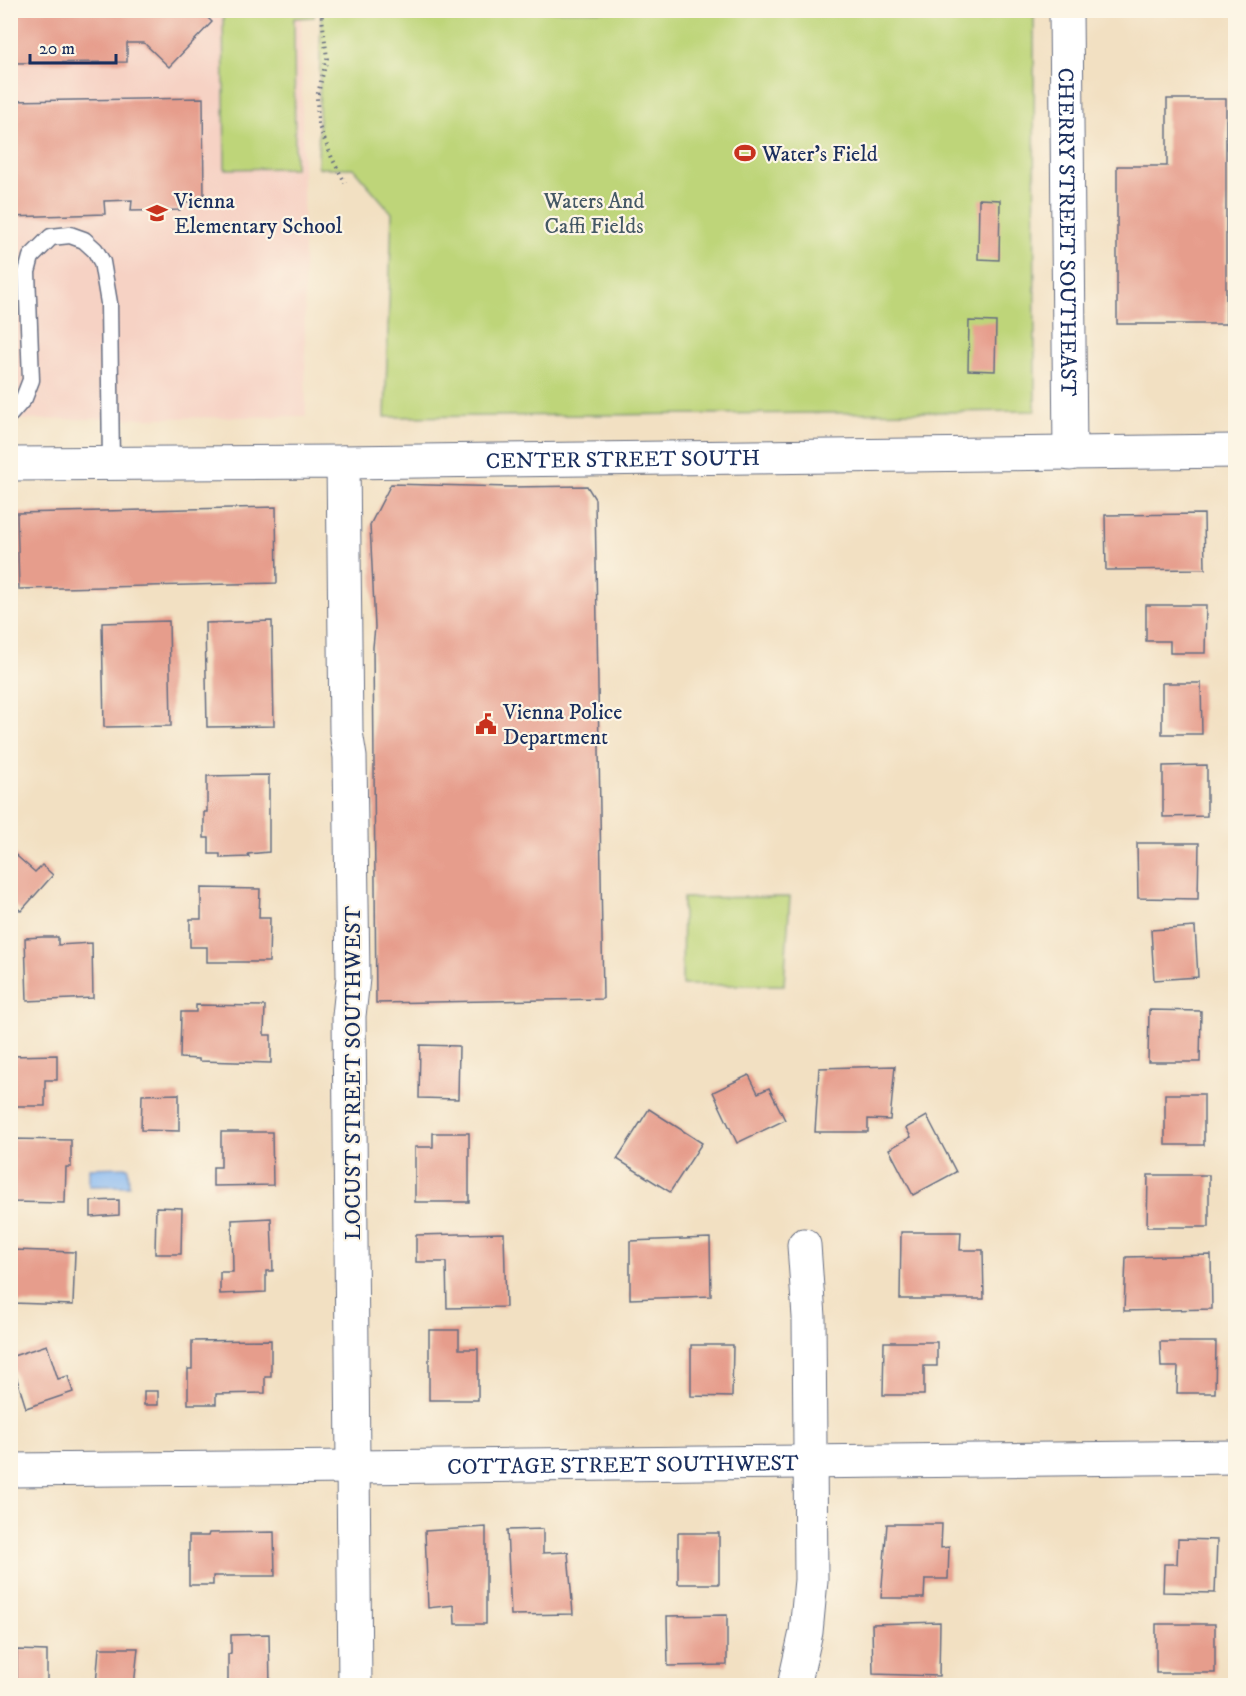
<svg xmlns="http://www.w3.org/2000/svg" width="1246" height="1696" viewBox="0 0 1246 1696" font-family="'IM FELL DW Pica',serif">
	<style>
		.built { fill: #f6d2c4 }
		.green { fill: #bed579; stroke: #6c826c; stroke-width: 1.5 }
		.water { fill: #85b8f2; stroke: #5074a8; stroke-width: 1.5 }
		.building { fill: #e69d8c }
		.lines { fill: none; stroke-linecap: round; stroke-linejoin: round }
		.service-casing { stroke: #666d81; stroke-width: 19 }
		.minor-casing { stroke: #666d81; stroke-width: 35 }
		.tertiary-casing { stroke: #666d81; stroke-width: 35 }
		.path { stroke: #666d81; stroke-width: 4; stroke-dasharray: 1.5 4.5; stroke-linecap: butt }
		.service { stroke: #fff; stroke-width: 16 }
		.minor { stroke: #fff; stroke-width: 33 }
		.tertiary { stroke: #fff; stroke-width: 33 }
		.labels { text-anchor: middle; stroke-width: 4.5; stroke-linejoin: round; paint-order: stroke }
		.poi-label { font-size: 22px; fill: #1b2f5e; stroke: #fcf5e5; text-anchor: start }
		.park-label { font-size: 22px; fill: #445865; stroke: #fcf5e5 }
		.street-label { font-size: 22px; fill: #1b2f5e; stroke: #fcf5e5 }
	</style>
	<rect width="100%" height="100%" fill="#fcf5e5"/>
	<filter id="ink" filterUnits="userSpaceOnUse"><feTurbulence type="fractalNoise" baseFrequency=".0167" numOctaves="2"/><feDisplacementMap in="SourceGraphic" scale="12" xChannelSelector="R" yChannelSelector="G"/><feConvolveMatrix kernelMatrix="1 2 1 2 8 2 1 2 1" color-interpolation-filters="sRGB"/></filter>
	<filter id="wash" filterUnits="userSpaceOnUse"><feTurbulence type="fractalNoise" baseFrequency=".008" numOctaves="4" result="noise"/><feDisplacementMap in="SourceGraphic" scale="24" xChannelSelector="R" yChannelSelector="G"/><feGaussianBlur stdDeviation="1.35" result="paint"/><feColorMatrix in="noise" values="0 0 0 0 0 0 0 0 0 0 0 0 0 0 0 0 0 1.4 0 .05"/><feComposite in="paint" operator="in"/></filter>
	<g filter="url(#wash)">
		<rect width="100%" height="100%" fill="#f2e0c2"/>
		<path class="built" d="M10,11H301L306,416L11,420Z"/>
		<g class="green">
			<path d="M223,11H314V17L294,18L295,168L225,169Z"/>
			<path d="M321,11H1034L1035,411L385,417L392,213L353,168H318Z"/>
			<path d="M790,897L784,985H682L683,898Z"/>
		</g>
		<path class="water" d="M128,1167L129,1186H89V1168Z"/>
		<g id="blocks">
			<g class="building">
				<path d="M10,10H200L212,22L169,67L144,43H127V62L10,63Z"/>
				<path d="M203,98L204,202H179L180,210L131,211L132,200L104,201L105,214L10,217V101Z"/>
				<path d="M1167,99H1226V324H1117V166H1167Z"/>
				<path d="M979,199L1000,200L999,260L978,259Z"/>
				<path d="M969,321L996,322L995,371L968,370Z"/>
				<path d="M391,484L510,487L587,486L595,499L603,999L376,1003L373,647L375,627L370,525Z"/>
				<path d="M276,507L277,583L19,589L17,513Z"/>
				<path d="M1204,514L1205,569L1106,570L1105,515Z"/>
				<path d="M1146,605H1206L1205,653H1170V641H1146Z"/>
				<path d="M169,621L171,726L104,727L102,623Z"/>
				<path d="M272,621L274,726L207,727L205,623Z"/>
				<path d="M1162,683H1201L1202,734H1162Z"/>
				<path d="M1207,765V816L1163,817V766Z"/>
				<path d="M269,775V852L248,854L249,857L220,858V854H209V838H204V812H207V776Z"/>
				<path d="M1137,843H1199L1198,899L1138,898Z"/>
				<path d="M10,850L35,872L42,865L53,875L21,911L10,902Z"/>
				<path d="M201,888L260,889L259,918H270L269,962H207V947H190V919H201Z"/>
				<path d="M1195,927L1198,977L1154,980L1151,930Z"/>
				<path d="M42,937H58V945L92,943L93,998L27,1001L25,938Z"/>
				<path d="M196,1005L265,1006L264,1035H271V1063L199,1061V1059L180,1058L181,1012H196Z"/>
				<path d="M1149,1010L1201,1011L1200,1062H1148Z"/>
				<path d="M420,1045L459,1046L458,1099L419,1098Z"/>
				<path d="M57,1055V1080H45V1106H10V1056Z"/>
				<path d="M895,1066L890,1120L868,1119V1132H815L819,1068Z"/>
				<path d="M749,1075L758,1093L769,1088L785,1120L737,1143L713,1092Z"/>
				<path d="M179,1094V1131L141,1130L142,1095Z"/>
				<rect x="1165" y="1094" width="39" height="51"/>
				<path d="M649,1109L702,1143L670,1192L617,1159Z"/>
				<path d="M927,1116L956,1172L913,1195L889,1149L911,1137L906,1128Z"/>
				<path d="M221,1132H272L273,1185L213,1186V1167H221Z"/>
				<path d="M433,1133H469V1202H415V1147H433Z"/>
				<path d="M10,1139L71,1140V1167H66L65,1203L10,1202Z"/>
				<path d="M1148,1175H1209V1227H1147Z"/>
				<path d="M119,1200V1215L91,1217V1201Z"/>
				<path d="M156,1207L182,1208L181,1254H155Z"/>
				<path d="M271,1218L273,1271H266V1292L220,1294V1272H233L232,1220Z"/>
				<path d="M901,1232H961L960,1250H983L984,1299H900Z"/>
				<path d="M504,1233L506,1307L447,1308L446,1262H416V1235Z"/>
				<path d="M710,1238L711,1296L630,1299V1241Z"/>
				<path d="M14,1250L75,1252L73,1305L12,1303Z"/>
				<path d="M1211,1255L1212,1309L1124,1311L1126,1257Z"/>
				<path d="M429,1330H459V1349H478V1400H429Z"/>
				<path d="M271,1340V1377H265V1393L216,1394V1404H188V1369H192V1341Z"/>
				<path d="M884,1342H937V1366H924V1395H883Z"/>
				<path d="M1160,1342H1216L1215,1393H1177L1178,1367H1161Z"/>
				<path d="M47,1345L58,1379L68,1376L73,1392L26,1408L10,1357Z"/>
				<path d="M691,1345H733L732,1397L691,1396Z"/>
				<rect x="144" y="1391" width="14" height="14"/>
				<path d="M887,1524H942L941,1548L949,1547L948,1579H925L924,1598H881Z"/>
				<path d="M486,1527V1624H455L454,1605L428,1608L425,1531Z"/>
				<path d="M543,1529V1553L568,1552L573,1614L511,1615L507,1530Z"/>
				<path d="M274,1532L275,1576H213V1585H189V1536H208L209,1533Z"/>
				<rect x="678" y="1533" width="41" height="51"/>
				<path d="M1178,1539L1217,1540L1215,1593L1163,1592L1164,1564H1177Z"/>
				<path d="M727,1615V1665L668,1666L667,1616Z"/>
				<path d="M940,1622L939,1676L873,1674L872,1624Z"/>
				<rect x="1156" y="1624" width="59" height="49"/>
				<path d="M269,1634L270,1686H228V1654L231,1653V1635Z"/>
				<path d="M99,1648H138L134,1686L96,1685Z"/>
				<path d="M17,1650L47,1651V1686H17Z"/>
			</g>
		</g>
	</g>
	<g filter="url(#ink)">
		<use href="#blocks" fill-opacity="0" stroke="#666d81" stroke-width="1.5"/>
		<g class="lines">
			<defs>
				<path id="service" d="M10,414L24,398L31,380L27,272L31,257L51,237L70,235L84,240L95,250L102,262L109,303L111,464"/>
				<g id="minor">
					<path id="s1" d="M1066,10L1070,454"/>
					<path id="s2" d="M343,462L1236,451"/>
					<path d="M10,1470L353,1467"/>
					<path d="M794,1686L806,1632L811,1580L809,1317L804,1245"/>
				</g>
				<g id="tertiary">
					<path d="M10,464L343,462L346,732L350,757L353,978L349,1016L355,1686"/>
					<path id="s3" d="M353,1467L1236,1457"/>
				</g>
			</defs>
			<use href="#service" class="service-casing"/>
			<use href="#minor" class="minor-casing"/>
			<use href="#tertiary" class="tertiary-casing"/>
			<path class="path" d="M321,10L327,58L317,97L318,124L332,158L345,183"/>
			<use href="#service" class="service"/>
			<use href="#minor" class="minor"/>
			<use href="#tertiary" class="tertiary"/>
		</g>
	</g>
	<defs>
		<symbol id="stadium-bare" viewBox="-9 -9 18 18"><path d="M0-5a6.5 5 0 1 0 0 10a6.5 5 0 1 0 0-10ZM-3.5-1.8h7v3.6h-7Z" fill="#c8321e" stroke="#fcf5e5" stroke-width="2.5" paint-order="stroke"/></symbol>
		<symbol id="school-bare" viewBox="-9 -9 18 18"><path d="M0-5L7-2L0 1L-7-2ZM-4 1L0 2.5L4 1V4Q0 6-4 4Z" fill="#c8321e" stroke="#fcf5e5" stroke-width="2.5" paint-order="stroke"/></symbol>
		<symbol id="civic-bare" viewBox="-9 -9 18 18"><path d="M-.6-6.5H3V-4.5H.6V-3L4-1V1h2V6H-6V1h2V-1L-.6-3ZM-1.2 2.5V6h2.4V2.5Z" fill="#c8321e" stroke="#fcf5e5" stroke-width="2.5" paint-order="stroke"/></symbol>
	</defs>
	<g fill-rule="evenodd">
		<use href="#stadium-bare" x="730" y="138" width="30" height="30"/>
		<use href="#school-bare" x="142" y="198" width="30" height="30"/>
		<use href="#civic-bare" x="471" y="709" width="30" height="30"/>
	</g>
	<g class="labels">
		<g class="poi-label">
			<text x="762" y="161">Water's Field</text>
			<text x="174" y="208">Vienna<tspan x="174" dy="25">Elementary School</tspan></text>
			<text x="503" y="719">Vienna Police<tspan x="503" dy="25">Department</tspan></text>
		</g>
		<g class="park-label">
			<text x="594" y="208">Waters And<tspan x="594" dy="25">Caffi Fields</tspan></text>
		</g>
		<g class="street-label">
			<text dy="8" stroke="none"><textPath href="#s1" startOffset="222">CHERRY STREET SOUTHEAST</textPath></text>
			<text dy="8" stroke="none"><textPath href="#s2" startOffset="280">CENTER STREET SOUTH</textPath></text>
			<text transform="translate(352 1073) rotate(-90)" y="8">LOCUST STREET SOUTHWEST</text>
			<text dy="8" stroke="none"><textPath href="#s3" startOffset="270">COTTAGE STREET SOUTHWEST</textPath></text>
		</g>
	</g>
	<rect width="1246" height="1696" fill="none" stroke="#fcf5e5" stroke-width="36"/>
	<path d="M30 54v9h86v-9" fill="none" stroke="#1b2f5e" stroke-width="3"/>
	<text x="39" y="54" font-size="18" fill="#1b2f5e" stroke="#fcf5e5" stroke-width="4.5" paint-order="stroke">20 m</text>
</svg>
